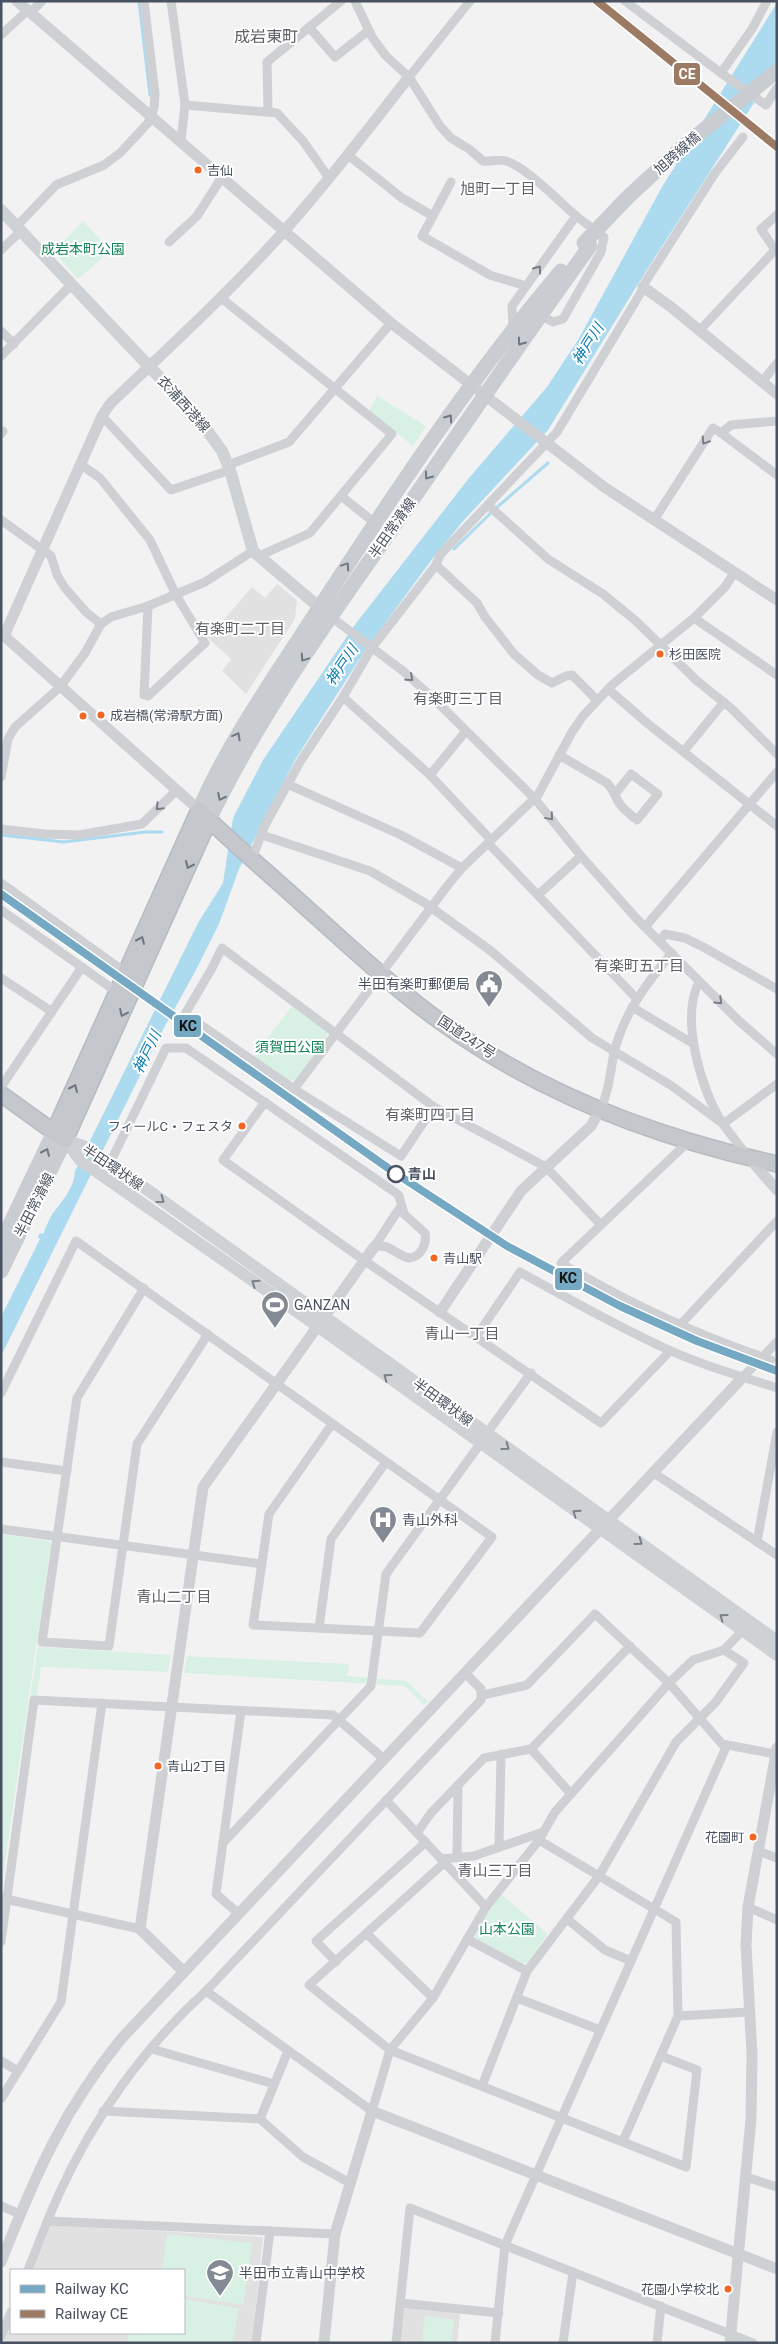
<svg xmlns="http://www.w3.org/2000/svg" width="778" height="2344" viewBox="0 0 778 2344" font-family="Roboto,'Noto Sans JP',sans-serif">
	<style>
		.education { fill: #e1e1e2 }
		.green { fill: #d8f1e4 }
		.water { fill: #acdaef }
		.lines { fill: none; stroke-linecap: round; stroke-linejoin: round }
		.stream { stroke: #acdaef; stroke-width: 3 }
		.trunk-casing { stroke: #b7bbc2; stroke-width: 18 }
		.minor { stroke: #ced0d3; stroke-width: 9 }
		.tertiary { stroke: #ced0d3; stroke-width: 11 }
		.secondary { stroke: #cfd2d5; stroke-width: 12 }
		.primary { stroke: #c9cdd1; stroke-width: 15 }
		.trunk { stroke: #c4c8cc; stroke-width: 15 }
		.primary-bridge { stroke: #c9cdd1; stroke-width: 15 }
		.rail-1-casing { stroke: #fff; stroke-width: 11 }
		.rail-2-casing { stroke: #fff; stroke-width: 11 }
		.rail-1 { stroke: #75a8c2; stroke-width: 8 }
		.rail-2 { stroke: #9d7a63; stroke-width: 8 }
		.oneway { stroke: #787e88 }
		.oneway2 { stroke: #6f7782 }
		.oneway3 { stroke: #6e7580 }
		.oneway4 { stroke: #787f89 }
		.bus-dot { fill: #f26522; stroke: #fff; stroke-width: 2 }
		.stop-dot { fill: #fff; stroke: #495260; stroke-width: 2.5 }
		.labels { text-anchor: middle; stroke-width: 4; stroke-linejoin: round; paint-order: stroke }
		.bus-label { font-size: 13px; fill: #495260; stroke: #fff; text-anchor: start }
		.street-label { font-size: 14px; fill: #495260; stroke: #fff }
		.park-label { font-size: 14px; fill: #168459; stroke: #fff }
		.poi-label { font-size: 14px; fill: #495260; stroke: #fff; text-anchor: start }
		.stop-label { font-size: 14px; font-weight: bold; fill: #495260; stroke: #fff; text-anchor: start }
		.neighbourhood-label { font-size: 15px; fill: #5e6167; stroke: #fff }
		.water-label { font-size: 15px; font-style: italic; fill: #0a7db1; stroke: #fff }
		.quarter-label { font-size: 16px; fill: #5e6167; stroke: #fff }
		.line-badge { stroke: #fff; stroke-width: 2 }
		.badge-label { font-size: 14px; text-anchor: middle; font-weight: bold; fill: #fff }
		.pale-badge-label { font-size: 14px; text-anchor: middle; font-weight: bold; fill: #111 }
	</style>
	<rect width="100%" height="100%" fill="#f3f2f2"/>
	<g class="education">
		<path d="M277,584L297,600L295,619L246,694L222,671L231,659L208,638L252,587L265,598Z"/>
		<path d="M51,2225L263,2237L252,2343H4L11,2324V2333H184V2270H33Z"/>
		<path d="M407,2307L460,2314L457,2343H400L403,2311Z"/>
	</g>
	<g class="green">
		<path d="M83,221L110,251L78,279L54,252Z"/>
		<path d="M377,396L426,426L413,446L369,411Z"/>
		<path d="M292,1006L327,1032V1037L295,1080L290,1081L253,1057Z"/>
		<path d="M1,1534L49,1541L51,1543L1,1890Z"/>
		<path d="M38,1647L171,1655L168,1672L41,1667L37,1696L30,1697Z"/>
		<path d="M187,1656L349,1664L347,1676L407,1681L428,1702L424,1705L405,1686L184,1673Z"/>
		<path d="M501,1894L548,1934L527,1963H522L476,1939L474,1934Z"/>
		<path d="M167,2234L252,2243L243,2305L184,2296V2270H162Z"/>
		<path d="M184,2299L238,2308L233,2343H128L129,2333H184Z"/>
		<path d="M425,2316L454,2320L451,2343H422Z"/>
	</g>
	<path class="water" d="M777,3V67L643,276L548,430L464,520L433,558L364,652L295,760L239,869L219,924L196,970L160,1035L1,1356V1317L40,1239L38,1237L40,1233L43,1234C46,1227 49,1219 53,1213C63,1200 74,1188 75,1171L198,923L223,883L233,818L263,760L354,626L469,478L547,387L578,340L662,187Z"/>
	<g class="lines">
		<g class="stream">
			<path d="M139,1L150,95"/>
			<path d="M454,549L495,509L548,463"/>
			<path d="M1,835L64,842L145,832H162"/>
		</g>
		<defs>
			<g id="trunk">
				<path d="M1,1094L65,1140L209,820"/>
				<path d="M54,1132L199,810C231,842 266,871 300,902C346,943 391,986 441,1022C540,1094 658,1138 777,1164"/>
			</g>
		</defs>
		<use href="#trunk" class="trunk-casing"/>
		<g class="minor">
			<path d="M171,1L185,105L181,141"/>
			<path d="M355,1L372,37L386,56L409,77L440,126L451,138L469,149L483,161C490,162 499,159 506,161C525,166 560,202 576,216"/>
			<path d="M625,1L721,73L752,29L767,1"/>
			<path d="M30,13L42,1"/>
			<path d="M309,27L335,57L368,31"/>
			<path d="M1,35L27,11"/>
			<path d="M721,73L766,105L777,88"/>
			<path d="M409,77L470,1"/>
			<path d="M185,105L277,113L303,141L329,178"/>
			<path d="M268,112L267,62L341,1"/>
			<path d="M348,155L402,198L433,216L422,236L490,275L526,286"/>
			<path d="M433,216L451,182"/>
			<path d="M17,226L56,185L104,165L120,153L148,123L154,108L155,94L144,1"/>
			<path d="M169,242L197,216L222,177"/>
			<path d="M1,250L21,231"/>
			<path d="M221,298L392,434L310,533L259,556"/>
			<path d="M513,327L512,306L576,216L604,237L601,252L563,319L553,322L540,315"/>
			<path d="M700,330L775,250L761,229L777,215"/>
			<path d="M1,331L14,344"/>
			<path d="M1,356L71,285"/>
			<path d="M762,382L777,363"/>
			<path d="M102,416L171,490L230,470"/>
			<path d="M721,433L777,475"/>
			<path d="M1,434L3,431"/>
			<path d="M80,464L100,478L150,540L176,595L205,643L148,696L144,695L148,606"/>
			<path d="M228,465L289,442L391,323"/>
			<path d="M341,496L375,523"/>
			<path d="M488,505L548,559L603,594L636,621L696,680L732,709L777,754"/>
			<path d="M1,520L51,556L57,575L65,588L86,612L101,624"/>
			<path d="M654,520L713,428L721,433L731,425L777,421"/>
			<path d="M436,565L477,603L485,617L514,654L538,675L552,683L566,676L572,675L597,700"/>
			<path d="M331,617L403,671L434,699L535,799L581,856L636,918L739,1021L777,1054"/>
			<path d="M694,618L777,675"/>
			<path d="M608,689L647,723L777,826"/>
			<path d="M343,697L430,775L491,840"/>
			<path d="M684,751L724,702"/>
			<path d="M559,755L607,783C613,789 614,794 618,801C622,809 630,814 637,820L658,794L631,774L615,794"/>
			<path d="M430,775L466,731"/>
			<path d="M1,777L8,739L15,727L60,687L85,653L101,624L111,617L148,606L205,582L253,551"/>
			<path d="M287,784L401,835L462,868"/>
			<path d="M1,829L45,834L79,835L142,824L177,790"/>
			<path d="M262,835L370,871L425,903L491,951L592,1038L672,1086L723,1124L777,1084"/>
			<path d="M488,843L637,999"/>
			<path d="M252,859L265,825L300,762L343,697L371,649L436,565L440,555L557,432L640,294L646,281L715,173L743,137"/>
			<path d="M1,883L126,973"/>
			<path d="M538,895L581,856"/>
			<path d="M1,910L117,992"/>
			<path d="M645,927L777,772"/>
			<path d="M660,940L665,934L685,938L705,948L777,989"/>
			<path d="M1,978L51,1011"/>
			<path d="M699,982C680,1019 701,1090 723,1124C731,1135 740,1146 749,1158"/>
			<path d="M632,1007L692,1043"/>
			<path d="M1,1087L82,967"/>
			<path d="M294,1089L448,885L462,868L538,795L572,732L583,716L613,684L694,618L725,587L734,573"/>
			<path d="M265,1102L223,1160L365,1261L601,1423L670,1351"/>
			<path d="M434,1107L401,1156L294,1089L185,1014L211,970L222,948L434,1107L546,1167L601,1225"/>
			<path d="M600,1110C609,1092 610,1073 614,1053C623,1015 647,982 672,953"/>
			<path d="M689,1141L561,1263C628,1303 697,1335 771,1360"/>
			<path d="M110,1163L166,1048H186L396,1193L399,1196L404,1214L425,1233C427,1244 421,1257 409,1258C395,1255 389,1242 374,1247"/>
			<path d="M374,1247L401,1206"/>
			<path d="M144,1288L77,1398L42,1642L109,1646L137,1444L208,1334"/>
			<path d="M680,1325L777,1221"/>
			<path d="M476,1337L520,1272C569,1299 618,1327 669,1350C703,1366 741,1376 777,1388"/>
			<path d="M743,1377L777,1342"/>
			<path d="M1,1393L76,1241L492,1537L420,1633L253,1625L269,1514L332,1424"/>
			<path d="M487,1433L531,1373"/>
			<path d="M1,1462L67,1471"/>
			<path d="M654,1473L777,1555"/>
			<path d="M1,1529L262,1564"/>
			<path d="M757,1542L777,1432"/>
			<path d="M319,1628L331,1539L386,1462"/>
			<path d="M483,1695L527,1685L595,1614L669,1683L722,1744L775,1754"/>
			<path d="M531,1749L571,1794"/>
			<path d="M386,1800L486,1907"/>
			<path d="M417,1833L431,1813L484,1758L531,1749L630,1646"/>
			<path d="M539,1840L676,1922L678,2016L623,2141"/>
			<path d="M223,1843L371,1686L386,1574L480,1444"/>
			<path d="M499,1847L501,1754"/>
			<path d="M758,1851L777,1858"/>
			<path d="M457,1858L458,1785"/>
			<path d="M441,1859L474,1856L543,1832"/>
			<path d="M444,1863L309,1985L390,2050L686,2167L697,2070L661,2056"/>
			<path d="M1,1898L140,1929"/>
			<path d="M748,1907L777,1920"/>
			<path d="M239,1914L216,1894L241,1711"/>
			<path d="M567,1919L605,1950L631,1961"/>
			<path d="M367,1934L433,1998"/>
			<path d="M467,1939L527,1971"/>
			<path d="M1,1942L34,1700L333,1715L384,1759"/>
			<path d="M336,1962L316,1941L426,1842"/>
			<path d="M206,1991L372,2111L390,2050L433,1998L486,1907L539,1840L555,1812L669,1683L693,1660L724,1650L742,1631"/>
			<path d="M517,1998L600,2030"/>
			<path d="M678,2016L749,2012"/>
			<path d="M152,2049L274,2084"/>
			<path d="M1,2061L18,2071"/>
			<path d="M482,2086L527,1971L599,1876L676,1742L715,1703L744,1663L724,1650"/>
			<path d="M1,2099L61,2002L102,1703"/>
			<path d="M103,2111L260,2119L303,2157L350,2183"/>
			<path d="M260,2119L288,2051"/>
			<path d="M746,2177L777,2187"/>
			<path d="M1,2206L20,2214"/>
			<path d="M48,2221L335,2234"/>
			<path d="M28,2270C38,2246 47,2220 58,2196C92,2120 144,2047 206,1991L481,1700V1689L465,1673"/>
			<path d="M400,2303L499,2313"/>
			<path d="M1,2337L11,2312"/>
			<path d="M256,2343L270,2231"/>
			<path d="M396,2343L410,2208L753,2343"/>
			<path d="M495,2343L505,2245L727,1745"/>
			<path d="M563,2343L573,2272"/>
			<path d="M657,2343L661,2306"/>
		</g>
		<g class="tertiary">
			<path d="M17,1L391,323L604,487L777,600"/>
			<path d="M643,287L671,307L777,394"/>
			<path d="M1,633L199,810"/>
			<path d="M4,636L102,416L110,404C169,347 230,292 285,230C329,181 368,129 409,77"/>
			<path d="M749,1158L777,1190"/>
			<path d="M440,1312L521,1191L591,1126L600,1110"/>
			<path d="M184,1972L140,1929L203,1487L374,1247"/>
			<path d="M1,2262C35,2176 63,2110 122,2038L743,1377"/>
			<path d="M324,2343L335,2234L372,2111L777,2269"/>
			<path d="M730,2343L751,2119L752,2054L746,1945L748,1907L777,1748"/>
		</g>
		<g class="secondary">
			<path d="M1,210L198,418L222,451L230,470L253,551L326,613"/>
			<path d="M65,1140L80,1160L299,1313L777,1655"/>
			<path d="M65,1140L86,1147L110,1163L777,1641"/>
		</g>
		<g class="primary">
			<path d="M199,810C227,745 268,687 306,628C386,506 467,382 561,271"/>
			<path d="M209,820C258,718 325,624 390,532C457,436 522,340 590,246"/>
			<path d="M1,1243L54,1132"/>
			<path d="M1,1271L65,1140"/>
		</g>
		<use href="#trunk" class="trunk"/>
		<path class="primary-bridge" d="M584,243L628,197L680,149L777,71"/>
		<defs>
			<path id="rail-1" d="M1,894L395,1173L507,1246L620,1306L697,1341L777,1371"/>
			<path id="rail-2" d="M597,1L777,147"/>
		</defs>
		<use href="#rail-1" class="rail-1-casing"/>
		<use href="#rail-2" class="rail-2-casing"/>
		<use href="#rail-1" class="rail-1"/>
		<use href="#rail-2" class="rail-2"/>
	</g>
	<defs><path id="oneway-chevron" d="M-2-3.5L2.5 0L-2 3.5" fill="none" stroke-width="1.6" stroke-linecap="round" stroke-linejoin="round" transform="scale(1.25)"/></defs>
	<g class="oneway">
		<use href="#oneway-chevron" transform="translate(538 269) rotate(-54)"/>
		<use href="#oneway-chevron" transform="translate(705 441) rotate(123)"/>
		<use href="#oneway-chevron" transform="translate(410 678) rotate(41)"/>
		<use href="#oneway-chevron" transform="translate(159 807) rotate(134)"/>
		<use href="#oneway-chevron" transform="translate(550 817) rotate(50)"/>
		<use href="#oneway-chevron" transform="translate(719 1001) rotate(44)"/>
	</g>
	<g class="oneway2">
		<use href="#oneway-chevron" transform="translate(521 342) rotate(126)"/>
		<use href="#oneway-chevron" transform="translate(449 418) rotate(-55)"/>
		<use href="#oneway-chevron" transform="translate(428 476) rotate(125)"/>
		<use href="#oneway-chevron" transform="translate(346 566) rotate(-56)"/>
		<use href="#oneway-chevron" transform="translate(304 658) rotate(124)"/>
		<use href="#oneway-chevron" transform="translate(237 736) rotate(-61)"/>
		<use href="#oneway-chevron" transform="translate(221 797) rotate(117)"/>
		<use href="#oneway-chevron" transform="translate(46 1152) rotate(-66)"/>
	</g>
	<g class="oneway3">
		<use href="#oneway-chevron" transform="translate(189 865) rotate(114)"/>
		<use href="#oneway-chevron" transform="translate(141 940) rotate(-66)"/>
		<use href="#oneway-chevron" transform="translate(123 1013) rotate(115)"/>
		<use href="#oneway-chevron" transform="translate(74 1088) rotate(-66)"/>
	</g>
	<g class="oneway4">
		<use href="#oneway-chevron" transform="translate(161 1200) rotate(36)"/>
		<use href="#oneway-chevron" transform="translate(255 1283) rotate(-145)"/>
		<use href="#oneway-chevron" transform="translate(387 1377) rotate(-144)"/>
		<use href="#oneway-chevron" transform="translate(506 1447) rotate(36)"/>
		<use href="#oneway-chevron" transform="translate(576 1513) rotate(-145)"/>
		<use href="#oneway-chevron" transform="translate(639 1542) rotate(36)"/>
		<use href="#oneway-chevron" transform="translate(723 1617) rotate(-144)"/>
	</g>
	<defs>
		<symbol id="civic-pin" viewBox="-11 -11 22 30"><path d="M0 17L-7.5 6A9.5 9.5 0 1 1 7.5 6Z" fill="#848a93" stroke="#fff"/><path d="M-.6-6.5H3V-4.5H.6V-3L4-1V1h2V6H-6V1h2V-1L-.6-3ZM-1.2 2.5V6h2.4V2.5Z" fill="#fff"/></symbol>
		<symbol id="stadium-pin" viewBox="-11 -11 22 30"><path d="M0 17L-7.5 6A9.5 9.5 0 1 1 7.5 6Z" fill="#848a93" stroke="#fff"/><path d="M0-5a6.5 5 0 1 0 0 10a6.5 5 0 1 0 0-10ZM-3.5-1.8h7v3.6h-7Z" fill="#fff"/></symbol>
		<symbol id="hospital-pin" viewBox="-11 -11 22 30"><path d="M0 17L-7.5 6A9.5 9.5 0 1 1 7.5 6Z" fill="#848a93" stroke="#fff"/><path d="M-5-5h3v3.5h4V-5h3V5h-3V1.5h-4V5h-3Z" fill="#fff"/></symbol>
		<symbol id="school-pin" viewBox="-11 -11 22 30"><path d="M0 17L-7.5 6A9.5 9.5 0 1 1 7.5 6Z" fill="#848a93" stroke="#fff"/><path d="M0-5L7-2L0 1L-7-2ZM-4 1L0 2.5L4 1V4Q0 6-4 4Z" fill="#fff"/></symbol>
	</defs>
	<g fill-rule="evenodd">
		<use href="#civic-pin" x="473" y="968" width="32" height="43"/>
		<use href="#stadium-pin" x="259" y="1289" width="32" height="43"/>
		<use href="#hospital-pin" x="367" y="1504" width="32" height="43"/>
		<use href="#school-pin" x="204" y="2257" width="32" height="43"/>
	</g>
	<g class="bus-dot">
		<circle cx="198" cy="170" r="4.5"/>
		<circle cx="660" cy="654" r="4.5"/>
		<circle cx="101" cy="715" r="4.5"/>
		<circle cx="83" cy="716" r="4.5"/>
		<circle cx="242" cy="1126" r="4.5"/>
		<circle cx="434" cy="1258" r="4.5"/>
		<circle cx="158" cy="1766" r="4.5"/>
		<circle cx="753" cy="1837" r="4.5"/>
		<circle cx="728" cy="2289" r="4.5"/>
	</g>
	<circle class="stop-dot" cx="396" cy="1174" r="8"/>
	<g class="labels">
		<g class="bus-label">
			<text x="207" y="175">吉仙</text>
			<text x="669" y="659">杉田医院</text>
			<text x="110" y="720">成岩橋(常滑駅方面)</text>
			<text x="233" y="1131" text-anchor="end">フィールC・フェスタ</text>
			<text x="443" y="1263">青山駅</text>
			<text x="167" y="1771">青山2丁目</text>
			<text x="744" y="1842" text-anchor="end">花園町</text>
			<text x="719" y="2294" text-anchor="end">花園小学校北</text>
		</g>
		<g class="street-label">
			<text transform="translate(677 153) rotate(-41)" y="5">旭跨線橋</text>
			<text transform="translate(184 404) rotate(48)" y="5">衣浦西港線</text>
			<text transform="translate(392 528) rotate(-55)" y="5">半田常滑線</text>
			<text transform="translate(467 1037) rotate(33)" y="5">国道247号</text>
			<text transform="translate(113 1167) rotate(34)" y="5">半田環状線</text>
			<text transform="translate(34 1205) rotate(-63)" y="5">半田常滑線</text>
			<text transform="translate(443 1402) rotate(36)" y="5">半田環状線</text>
		</g>
		<g class="park-label">
			<text x="83" y="254">成岩本町公園</text>
			<text x="290" y="1052">須賀田公園</text>
			<text x="507" y="1934">山本公園</text>
		</g>
		<g class="poi-label">
			<text x="470" y="989" text-anchor="end">半田有楽町郵便局</text>
			<text x="294" y="1310">GANZAN</text>
			<text x="402" y="1525">青山外科</text>
			<text x="239" y="2278">半田市立青山中学校</text>
		</g>
		<g class="stop-label">
			<text x="408" y="1179">青山</text>
		</g>
		<g class="neighbourhood-label">
			<text x="498" y="194">旭町一丁目</text>
			<text x="240" y="634">有楽町二丁目</text>
			<text x="458" y="704">有楽町三丁目</text>
			<text x="639" y="971">有楽町五丁目</text>
			<text x="430" y="1120">有楽町四丁目</text>
			<text x="462" y="1339">青山一丁目</text>
			<text x="174" y="1602">青山二丁目</text>
			<text x="495" y="1876">青山三丁目</text>
		</g>
		<g class="water-label">
			<text transform="translate(588 344) rotate(-58)" y="5">神戸川</text>
			<text transform="translate(342 665) rotate(-56)" y="5">神戸川</text>
			<text transform="translate(147 1052) rotate(-64)" y="5">神戸川</text>
		</g>
		<g class="quarter-label">
			<text x="266" y="42">成岩東町</text>
		</g>
	</g>
	<g class="line-badge">
		<rect x="673" y="62" width="28" height="24" rx="5" fill="#9d7a63"/>
		<rect x="173" y="1014" width="29" height="24" rx="5" fill="#75a8c2"/>
		<rect x="554" y="1267" width="29" height="24" rx="5" fill="#75a8c2"/>
	</g>
	<g class="badge-label">
		<text x="687" y="79">CE</text>
	</g>
	<g class="pale-badge-label">
		<text x="188" y="1031">KC</text>
		<text x="568" y="1283">KC</text>
	</g>
	<rect width="778" height="2344" fill="none" stroke="#495260" stroke-width="5"/>
	<rect x="10" y="2269" width="175" height="65" fill="#ffffff" stroke="#b6babf"/>
	<rect x="20" y="2285" width="25" height="8" fill="#75a8c2" stroke="#b6babf"/>
	<text x="55" y="2294" font-size="15" fill="#495260">Railway KC</text>
	<rect x="20" y="2310" width="25" height="8" fill="#9d7a63" stroke="#b6babf"/>
	<text x="55" y="2319" font-size="15" fill="#495260">Railway CE</text>
</svg>
